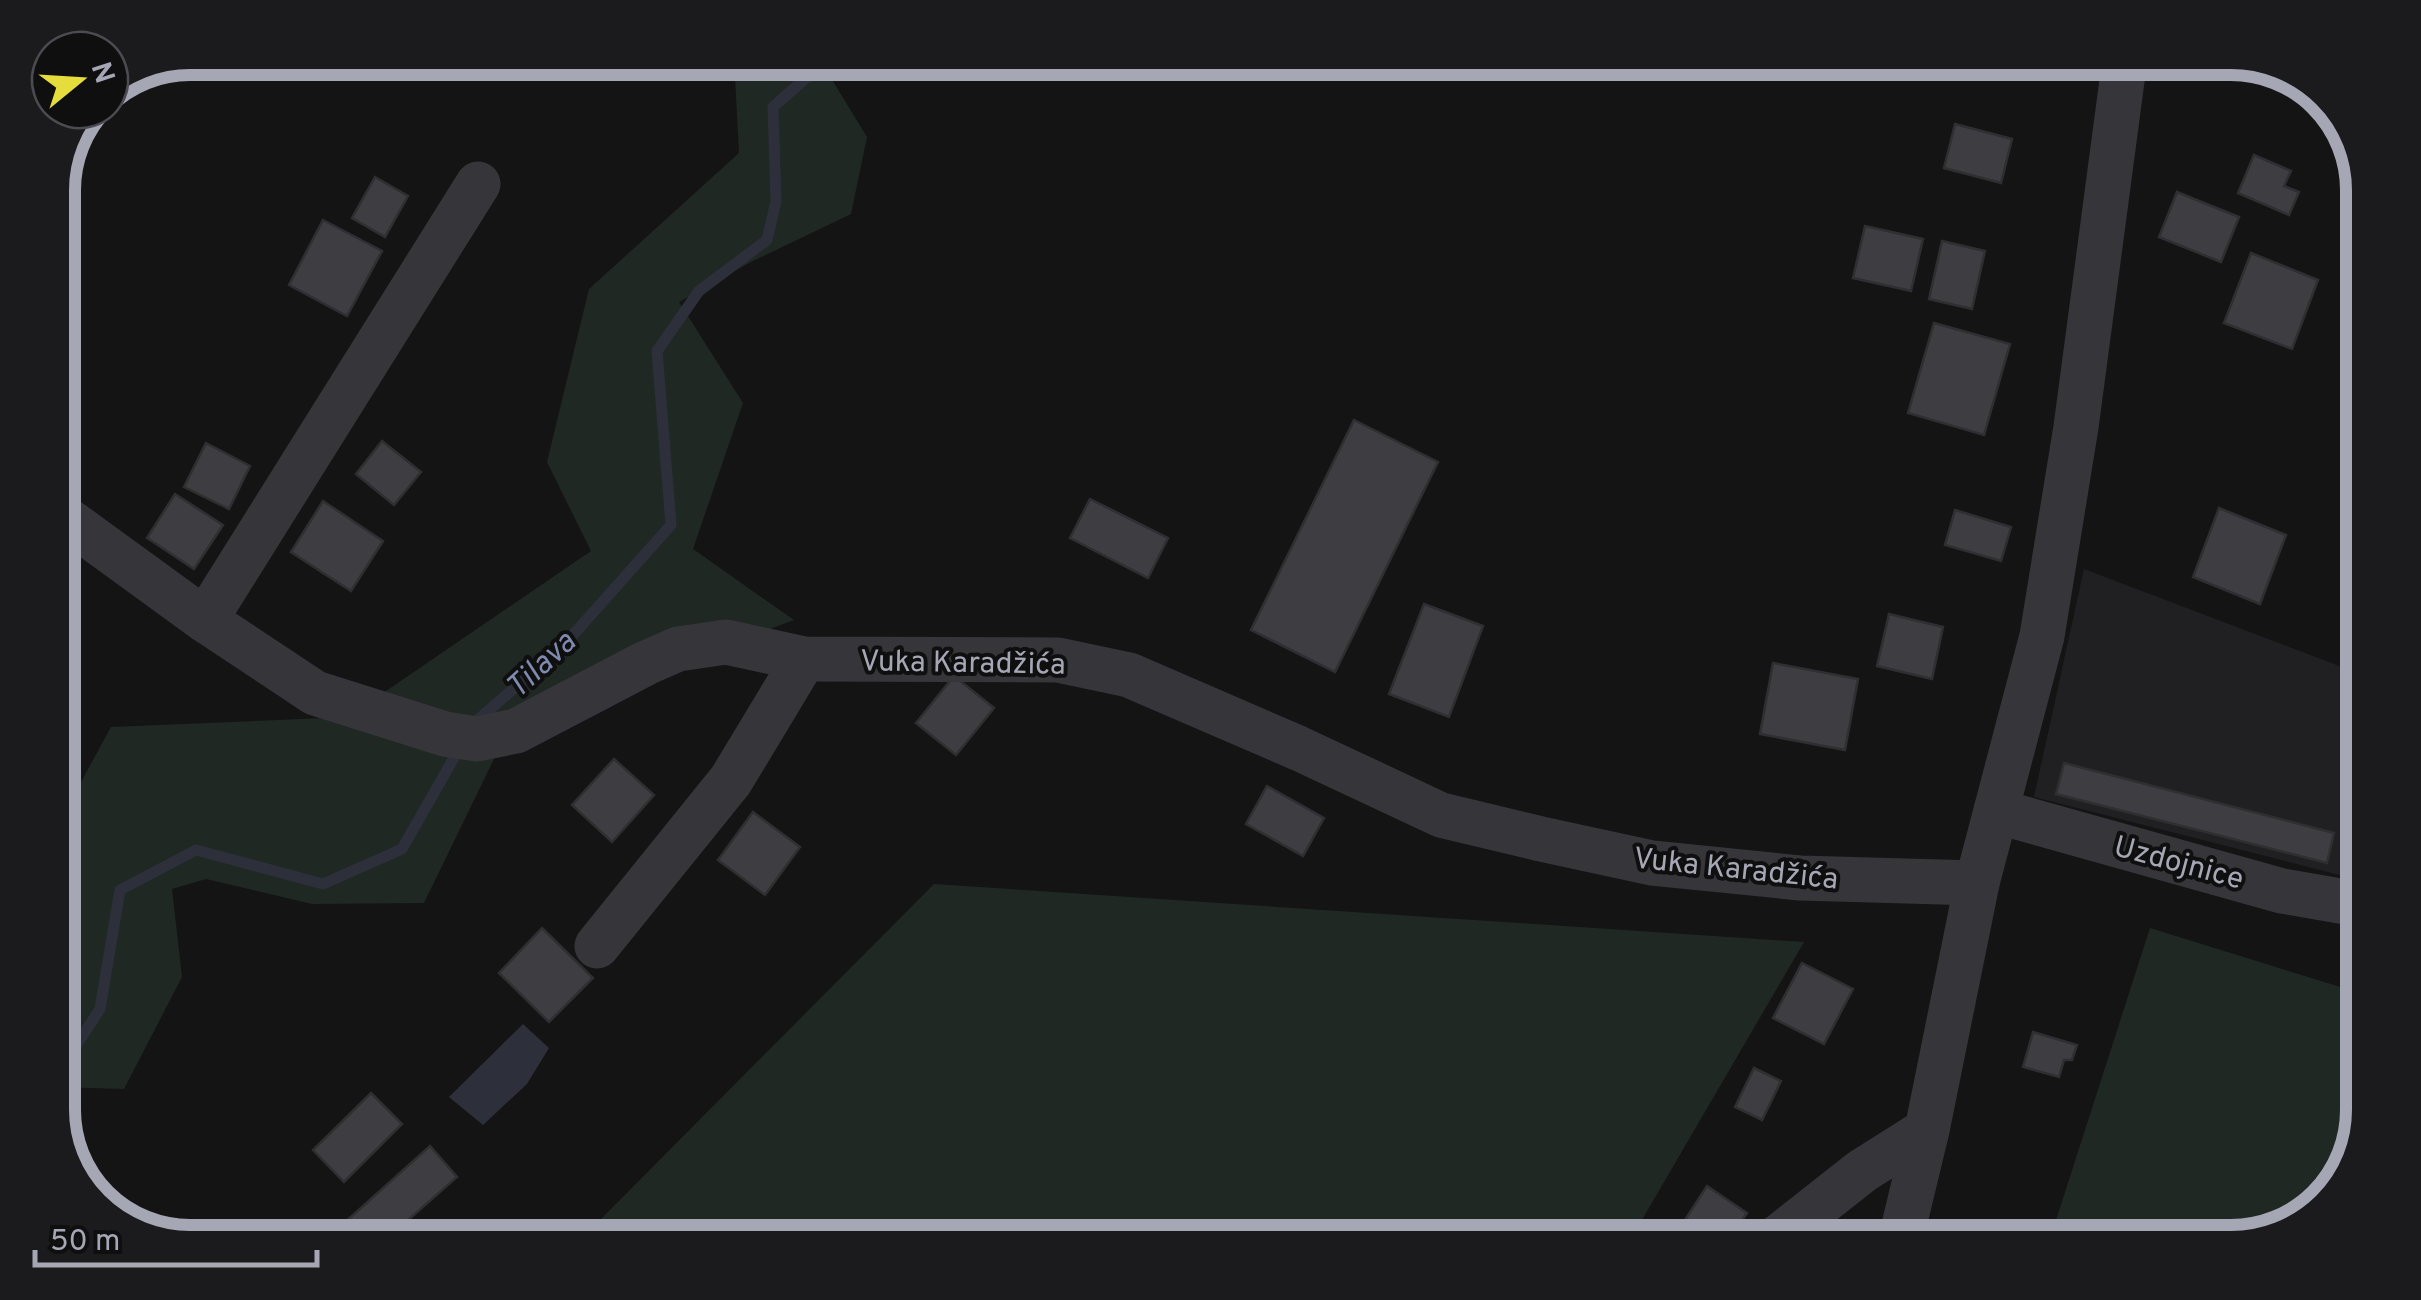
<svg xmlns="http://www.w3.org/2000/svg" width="2421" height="1300" viewBox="0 0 2421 1300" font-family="Overpass,sans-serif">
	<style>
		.built { fill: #202022 }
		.green { fill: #202824 }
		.water { fill: #2d303a }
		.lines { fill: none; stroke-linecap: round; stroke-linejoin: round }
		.stream { stroke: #2d303a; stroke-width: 11 }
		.building { fill: #3e3e42; stroke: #2f2e31; stroke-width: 2.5 }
		.minor { stroke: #36353a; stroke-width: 45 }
		.labels { text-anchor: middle; stroke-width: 8; stroke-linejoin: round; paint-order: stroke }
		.street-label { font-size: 30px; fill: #a6a7b5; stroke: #0f0f10 }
		.water-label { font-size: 32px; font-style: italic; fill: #7f8bae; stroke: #0f0f10 }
		.rim { fill: none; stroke: #a6a7b5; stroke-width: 12 }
	</style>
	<rect width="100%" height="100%" fill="#141415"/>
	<path class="built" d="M2084,569L2363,675V881L2034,797Z"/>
	<g class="green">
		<path d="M734,58H829L823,65L867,137L851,214L749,263L679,302L743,403L693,549L794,620L510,726L424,903L312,904L206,879L172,889L182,977L124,1089L58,1087V820L63,815L111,727L348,717L591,551L547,462L589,289L739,153Z"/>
		<path d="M934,884L1804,942L1629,1242H578Z"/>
		<path d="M2150,928L2363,994V1110L2350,1169L2304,1220L2232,1242H2049Z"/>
	</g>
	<path class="water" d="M523,1024L549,1048L527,1084L483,1125L449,1097Z"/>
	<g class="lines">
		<g class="stream">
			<path d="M473,724L564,645L671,525L657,351L699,291L767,240L776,201L773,107L822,64L823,58"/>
			<path d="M58,1059L66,1061L100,1009L120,890L196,850L323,884L402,849L459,749"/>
		</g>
	</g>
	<g class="building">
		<path d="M1927,58H1975L1969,76L1926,62Z"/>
		<path d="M1955,124L2012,139L2001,183L1944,168Z"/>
		<path d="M2254,155L2291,171L2284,186L2299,192L2289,215L2238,193Z"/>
		<path d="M375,177L408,196L385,237L352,218Z"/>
		<path d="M2177,192L2239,217L2221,262L2159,237Z"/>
		<path d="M323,220L382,251L347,316L289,285Z"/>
		<path d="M1865,226L1923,239L1911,291L1853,278Z"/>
		<path d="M1942,241L1985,251L1972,309L1929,299Z"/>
		<path d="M2251,253L2318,280L2292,349L2224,323Z"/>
		<path d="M1934,323L2010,344L1984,435L1908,413Z"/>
		<path d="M1354,420L1438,462L1335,672L1251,630Z"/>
		<path d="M382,441L421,472L394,505L356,474Z"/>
		<path d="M206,443L250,466L229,509L184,487Z"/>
		<path d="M175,494L223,525L194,569L147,538Z"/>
		<path d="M1090,499L1168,538L1148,578L1070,538Z"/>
		<path d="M323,501L383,541L351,591L291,552Z"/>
		<path d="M2219,508L2286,535L2260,604L2193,577Z"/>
		<path d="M1955,510L2011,527L2001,561L1945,545Z"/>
		<path d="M1424,604L1483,626L1449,717L1389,694Z"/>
		<path d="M1889,614L1943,627L1932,679L1877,666Z"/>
		<path d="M1773,663L1858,679L1845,750L1760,734Z"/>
		<path d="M954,676L994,708L956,755L916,723Z"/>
		<path d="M614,759L654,795L612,842L572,805Z"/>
		<path d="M2064,763L2334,833L2327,863L2056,794Z"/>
		<path d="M1267,786L1324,818L1303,856L1246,824Z"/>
		<path d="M753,812L800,847L765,895L718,860Z"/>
		<path d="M542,928L593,978L549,1022L499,973Z"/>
		<path d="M1802,963L1853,989L1824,1044L1773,1018Z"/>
		<path d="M2033,1032L2077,1045L2072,1060H2064L2059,1077L2023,1067Z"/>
		<path d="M1754,1068L1781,1081L1762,1120L1735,1107Z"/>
		<path d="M371,1093L402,1124L344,1182L313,1150Z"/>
		<path d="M430,1146L457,1177L383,1242H323Z"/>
		<path d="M1707,1186L1747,1213L1727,1242H1676L1672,1240Z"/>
	</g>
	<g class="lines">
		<g class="minor">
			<path d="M58,513L205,620L315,693L445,734L477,739L516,731L646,663L678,649L726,642L804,659L1058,660L1129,675L1298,748L1441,815L1541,839L1652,863L1800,878L1977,883"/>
			<path d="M205,620L478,184"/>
			<path d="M1996,811L2282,891L2363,905"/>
			<path d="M597,946L731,780L804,659"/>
			<path d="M1772,1242L1862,1171L1927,1130"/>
			<path d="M1900,1242L1927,1130L1977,883L2042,636L2076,427L2125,58"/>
		</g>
	</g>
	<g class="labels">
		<g class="street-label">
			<text transform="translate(963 662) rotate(1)" y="10">Vuka Karadžića</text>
			<text transform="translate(2179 862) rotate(15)" y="10">Uzdojnice</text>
			<text transform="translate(1736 868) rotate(6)" y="10">Vuka Karadžića</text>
		</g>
		<g class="water-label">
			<text transform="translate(540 664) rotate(-43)" y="11">Tilava</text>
		</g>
	</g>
	<path d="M0 0H2421V1300H0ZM190 75H2231A115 115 0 0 1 2346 190V1110A115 115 0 0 1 2231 1225H190A115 115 0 0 1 75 1110V190A115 115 0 0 1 190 75Z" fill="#1b1b1d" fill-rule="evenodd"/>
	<path class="rim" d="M190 75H2231A115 115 0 0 1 2346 190V1110A115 115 0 0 1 2231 1225H190A115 115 0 0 1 75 1110V190A115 115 0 0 1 190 75Z"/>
	<g transform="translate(80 80) rotate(72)"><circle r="48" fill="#0f0f10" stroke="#4b4c52" stroke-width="2.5"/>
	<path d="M0-8L18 38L0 25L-18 38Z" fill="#e5dd3c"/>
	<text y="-15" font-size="28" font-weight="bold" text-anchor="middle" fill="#a6a7b5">N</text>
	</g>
	<path d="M35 1250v15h282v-15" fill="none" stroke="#a6a7b5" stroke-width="5"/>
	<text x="50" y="1250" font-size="30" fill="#a6a7b5" stroke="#0f0f10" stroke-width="8" paint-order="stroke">50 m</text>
</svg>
